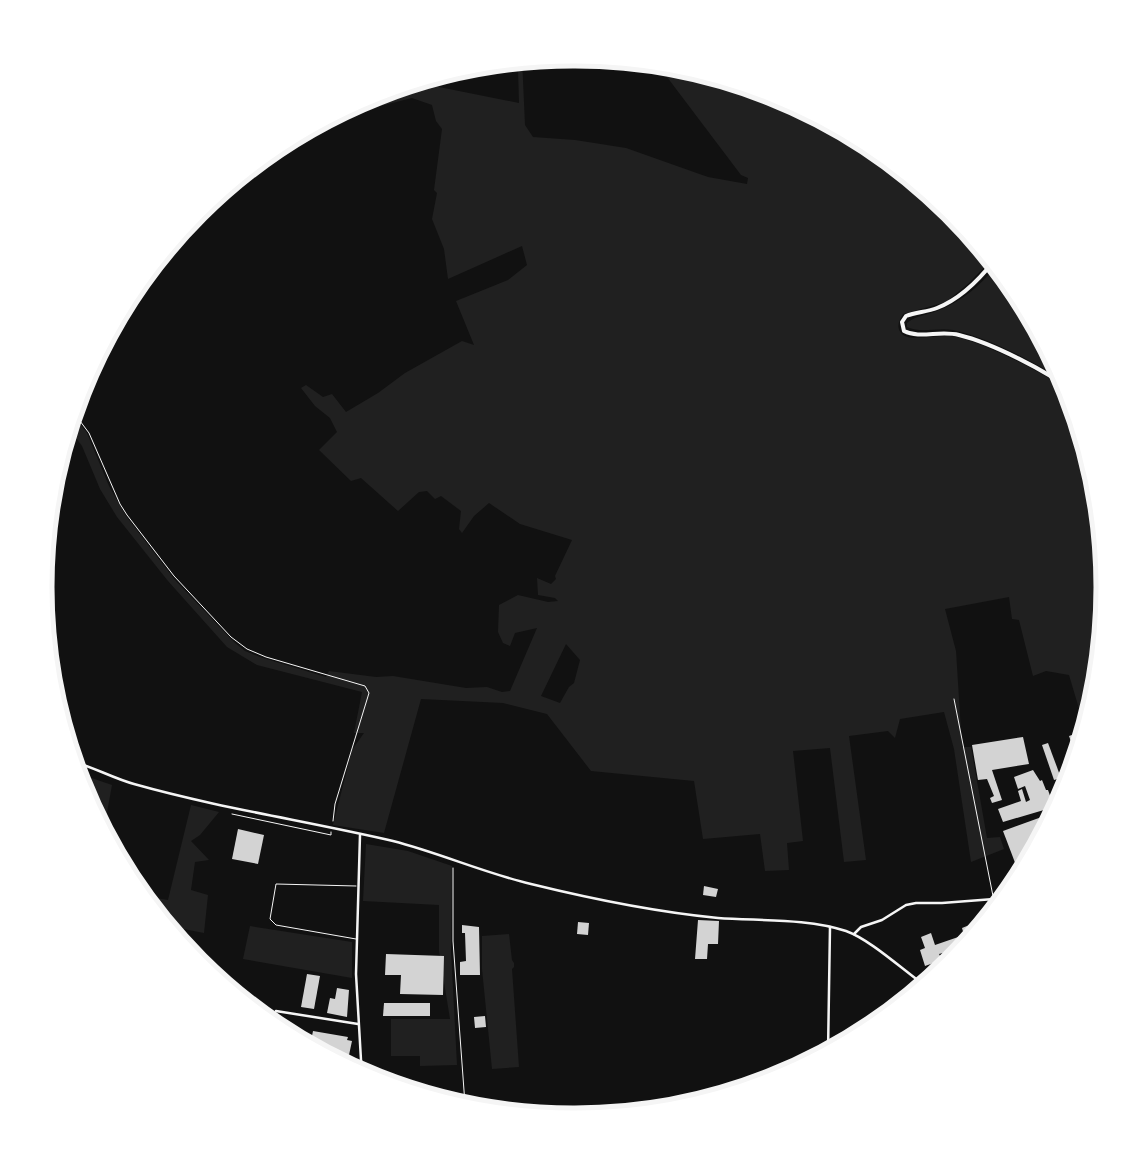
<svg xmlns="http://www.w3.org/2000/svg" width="1148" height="1174" viewBox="0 0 1148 1174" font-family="'IBM Plex Sans',sans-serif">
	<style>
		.green { fill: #202020; fill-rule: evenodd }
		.building { fill: #d3d3d3 }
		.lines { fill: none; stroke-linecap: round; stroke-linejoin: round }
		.path { stroke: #f5f5f5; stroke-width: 1 }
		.service { stroke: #f5f5f5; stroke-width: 1 }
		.minor { stroke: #f5f5f5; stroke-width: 2.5 }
		.tertiary { stroke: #f5f5f5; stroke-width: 2.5 }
		.secondary { stroke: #f5f5f5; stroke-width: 4 }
		.rim { fill: none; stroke: #f5f5f5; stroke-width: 5 }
	</style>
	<rect width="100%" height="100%" fill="#111"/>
	<g class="green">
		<path d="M522,58L525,125L533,137L575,140L626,148L708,177L747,184L748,178L741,175L667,77L664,66L781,89L956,206L991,260L969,283L946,302L903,314C899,321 895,328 903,335C912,342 943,333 957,337C989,345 1049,375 1075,396L1113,587L1089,709L1080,712L1069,675L1046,671L1033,676L1019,620L1012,619L1009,597L945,609L956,651L962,747H971L987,838L1000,837L1004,849L971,862L954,749L944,712L900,719L895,738L888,731L849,736L866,860L844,862L830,748L793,751L803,841L787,843L789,870L765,871L760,834L703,839L694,781L591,771L547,714L503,703L421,699L384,833L333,825L352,750L364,733H354L362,692L257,665L227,647L168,581L117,517L100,489L82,446L67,426L70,411L87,433L109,486L126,516L175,580L234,642L245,651L260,657L326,677L329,671L376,677L393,676L466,688L487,687L502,692L510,691L537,628L515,633L510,646L503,643L498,632L499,605L518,595L548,602L558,601L555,598L538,595L537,578L551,584L556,579L555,576L572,540L520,524L489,503L474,516L462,533L459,529L461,511L441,496L435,499L427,491L419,492L398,511L361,478L351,481L319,450L337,432L330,418L315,406L301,388L306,385L323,397L332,394L346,412L378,393L405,373L462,341L474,345L456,301L508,280L527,265L522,246L448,279L444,249L432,219L437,193L434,190L442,129L436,121L432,105L412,98L321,121L368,89L409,81L519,103L518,69L515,60ZM566,644L580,660L574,683L569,687L560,703L541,696Z"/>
		<path d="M996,266L1071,379L1068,382C1034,363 991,338 953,330C937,327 922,334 907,327V323C915,316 926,315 937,311C961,302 980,286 996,266Z"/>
		<path d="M71,771L112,785L103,834L76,793Z"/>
		<path d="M191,805L219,812L200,835L191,841L209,860L195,862L191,890L208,895L204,933L173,927L170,934L144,896L168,900Z"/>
		<path d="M366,844L408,851L452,866L451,951L457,1065L420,1066V1056H391V1019H450L439,951V905L363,901Z"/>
		<path d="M250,926L352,942V978L243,959Z"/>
		<path d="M509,934L512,960L514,963V967L512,969L519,1067L492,1069L482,969V936Z"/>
	</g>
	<g class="building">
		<path d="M1084,731L1082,744L1078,745L1080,751L1075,753L1069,736Z"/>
		<path d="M1023,737L1029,764L992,770L1002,800L992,803L990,798L994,796L987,779L978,780L972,745Z"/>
		<path d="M1048,743L1061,778L1054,780L1042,745Z"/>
		<path d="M1033,770L1040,781L1042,780L1046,790H1048L1054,807L1003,822L998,809L1021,801L1018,791L1022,789L1026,802L1030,800L1025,786L1018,789L1014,777Z"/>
		<path d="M1061,810L1019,873L1003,831Z"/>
		<path d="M238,829L264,835L258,864L232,859Z"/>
		<path d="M704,886L718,889L716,897L703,895Z"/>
		<path d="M698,920L719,921L718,944H708L707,959H695Z"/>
		<path d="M578,922L589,923L588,935L577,934Z"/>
		<path d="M972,924L976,937L973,941L965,943L968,949L959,962L956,954L951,956L950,951L939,954L942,960L925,966L920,950L925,948L921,937L931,933L935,945L964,935L962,928Z"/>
		<path d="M462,925L479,927L480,975H460V962L466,961L465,933H462Z"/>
		<path d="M386,954L444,956L443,995L400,994L401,975H385Z"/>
		<path d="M307,974L320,976L314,1009L301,1007Z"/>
		<path d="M337,988L349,990L347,1017L327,1013L330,998L335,999Z"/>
		<path d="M384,1003H430V1016H383Z"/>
		<path d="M485,1016L486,1027L475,1028L474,1017Z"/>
		<path d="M313,1031L348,1037L347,1040L352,1041L349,1055L323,1050L322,1054L310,1046Z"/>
	</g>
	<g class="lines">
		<g class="path">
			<path d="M71,409L89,433L120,504L127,515L174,576L231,637L247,649L266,657L365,686L369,693L335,804L333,821"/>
			<path d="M232,814L331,835V832"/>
			<path d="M453,868V941L465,1104"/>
		</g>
		<g class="service">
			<path d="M954,699L993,896"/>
			<path d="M356,939L276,925L270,919L276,884L356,886"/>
		</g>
		<g class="minor">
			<path d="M360,835L356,974L361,1060L363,1069L379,1087"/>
			<path d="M854,934L861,927L882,920L906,905L916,903H942L994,899L995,908"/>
			<path d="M276,1011L358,1024"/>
			<path d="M828,1053L830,927"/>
			<path d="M526,1117L570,1119L623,1116"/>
		</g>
		<path class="tertiary" d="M70,761C92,766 112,778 134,784C219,808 307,821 393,841C440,853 484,873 531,884C592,899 656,912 718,918C758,921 808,918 846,931C871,940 904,971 927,987"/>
		<path class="secondary" d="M993,262C978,281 960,299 937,308C927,312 916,312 906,316L902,322L904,331C920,339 940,330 959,335C992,343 1047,371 1074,392"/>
	</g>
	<path d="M0 0H1148V1174H0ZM573 66H575A521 521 0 0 1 1096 587V587A521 521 0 0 1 575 1108H573A521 521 0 0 1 52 587V587A521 521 0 0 1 573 66Z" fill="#fff" fill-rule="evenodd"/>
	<path class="rim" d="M573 66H575A521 521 0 0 1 1096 587V587A521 521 0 0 1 575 1108H573A521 521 0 0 1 52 587V587A521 521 0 0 1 573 66Z"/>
</svg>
